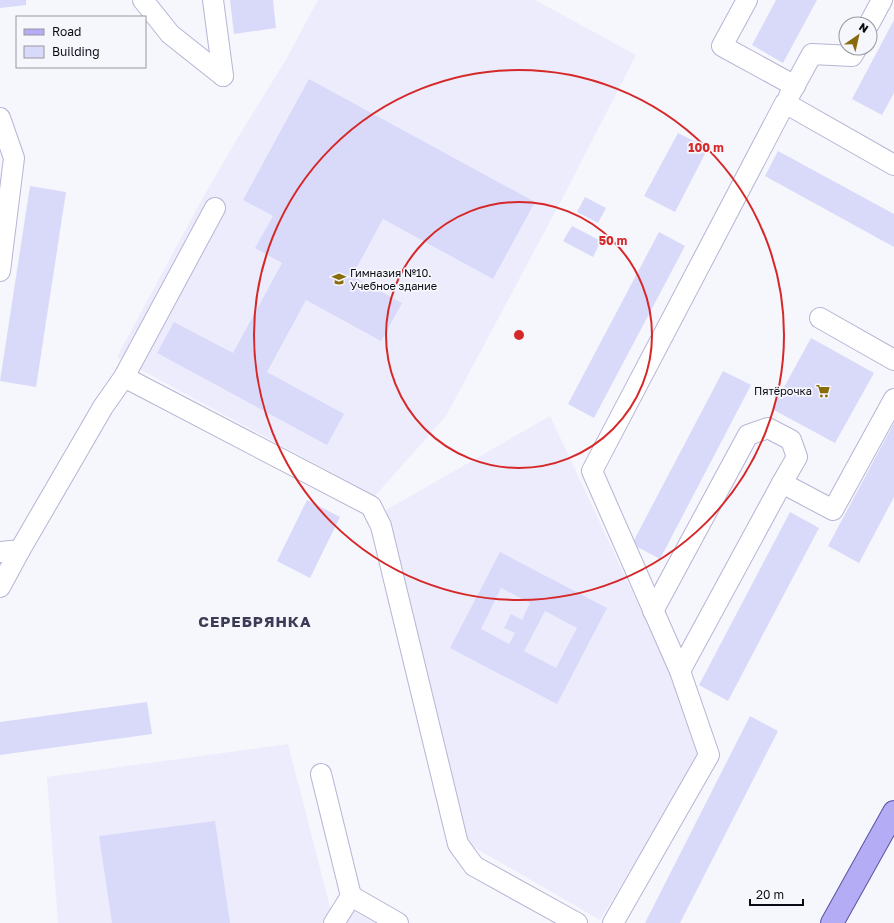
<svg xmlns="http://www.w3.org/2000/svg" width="894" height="923" viewBox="0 0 894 923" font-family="'Golos Text',sans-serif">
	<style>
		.built { fill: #ececfc }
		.building { fill: #d9dafa; fill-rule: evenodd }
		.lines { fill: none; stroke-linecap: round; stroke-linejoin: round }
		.minor-casing { stroke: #b5b5d5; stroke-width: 22 }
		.major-casing { stroke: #5851a3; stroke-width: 24 }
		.minor { stroke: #fff; stroke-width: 20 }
		.major { stroke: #b4adf5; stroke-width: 22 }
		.ring { fill: none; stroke: #d62828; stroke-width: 2 }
		.labels { text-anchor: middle; stroke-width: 3.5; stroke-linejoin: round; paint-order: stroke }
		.poi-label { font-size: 11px; fill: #0b0b15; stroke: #f6f6fd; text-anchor: start }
		.district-label { font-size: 15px; font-weight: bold; letter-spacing: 1px; fill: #3b3b55; stroke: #f6f6fd }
		.centre { fill: #d62828; stroke: #f6f6fd; stroke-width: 2 }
		.ring-label { font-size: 12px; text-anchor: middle; font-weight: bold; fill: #d62828; stroke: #f6f6fd; stroke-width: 3.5; stroke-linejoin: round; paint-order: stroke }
	</style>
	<rect width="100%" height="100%" fill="#f6f6fd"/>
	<g class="built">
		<path d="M318,0H535L636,55L563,197L446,416L375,496L117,357L201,201L237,139L287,58Z"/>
		<path d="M550,416L705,747L600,920L458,838L379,514Z"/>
		<path d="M288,744L331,911L322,923H58L47,777Z"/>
		<path d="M352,910L374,923H343Z"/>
	</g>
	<g class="building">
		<path d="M0,0H26V5L0,8Z"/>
		<path d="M230,0H273L276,28L234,34Z"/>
		<path d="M776,0H817L783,63L752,45Z"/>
		<path d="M894,20V93L882,115L852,99Z"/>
		<path d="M309,79L535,202L493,279L383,219L352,276L402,303L381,341L306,300L267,372L344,414L327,445L157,353L174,322L233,353L282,263L255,248L273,216L243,200Z"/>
		<path d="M678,133L708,148L675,212L644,196Z"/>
		<path d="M778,151L894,214V247L765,176Z"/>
		<path d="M30,186L66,192L36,387L0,381Z"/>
		<path d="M585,197L606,208L598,223L577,212Z"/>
		<path d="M572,226L601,241L593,257L563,241Z"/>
		<path d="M659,232L685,246L594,418L568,404Z"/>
		<path d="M811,338L874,373L835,443L772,409Z"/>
		<path d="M723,371L751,385L660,559L632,544Z"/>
		<path d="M894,423V497L859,563L828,546Z"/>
		<path d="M307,500L340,517L310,578L277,561Z"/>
		<path d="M790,512L819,528L728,701L699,685Z"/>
		<path d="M500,552L607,608L557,704L450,648ZM501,588L530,603L522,620L511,614L504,628L515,633L509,644L481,629ZM545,611L577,628L556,668L524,651Z"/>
		<path d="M147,702L152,734L0,755V722Z"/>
		<path d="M750,716L778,731L680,923H645Z"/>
		<path d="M215,821L230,923H112L99,836Z"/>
	</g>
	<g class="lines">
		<defs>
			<g id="minor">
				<path d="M143,0L170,34L223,76"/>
				<path d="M213,0L223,76"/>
				<path d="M747,0L722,46L795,86"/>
				<path d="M869,24L882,0"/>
				<path d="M789,96L812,54L852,56L857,48"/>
				<path d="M0,118L14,158L0,271"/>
				<path d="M820,318L894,360"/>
				<path d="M124,377L371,506L381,526L458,844L474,866L577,923"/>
				<path d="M0,552L20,550L103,407L124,377L215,208"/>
				<path d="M0,587L20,550"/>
				<path d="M653,611L748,435L768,428L791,440L797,457L782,483"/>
				<path d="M680,671L782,483L833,510L894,399"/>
				<path d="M321,774L351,896"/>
				<path d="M334,923L351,896L398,923"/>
				<path d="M613,923L709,755L680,671L592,471L785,103L894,165"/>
			</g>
			<path id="major" d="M832,923L894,812"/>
		</defs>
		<use href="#minor" class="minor-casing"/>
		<use href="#major" class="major-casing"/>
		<use href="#minor" class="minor"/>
		<use href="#major" class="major"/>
	</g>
	<g class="ring">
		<circle cx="519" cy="335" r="133"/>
		<circle cx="519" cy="335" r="265"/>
	</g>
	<defs>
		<symbol id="school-bare" viewBox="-9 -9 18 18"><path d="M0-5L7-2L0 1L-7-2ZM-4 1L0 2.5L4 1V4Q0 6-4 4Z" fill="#896d0d" stroke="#f6f6fd" stroke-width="2.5" paint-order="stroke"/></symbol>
		<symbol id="supermarket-bare" viewBox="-9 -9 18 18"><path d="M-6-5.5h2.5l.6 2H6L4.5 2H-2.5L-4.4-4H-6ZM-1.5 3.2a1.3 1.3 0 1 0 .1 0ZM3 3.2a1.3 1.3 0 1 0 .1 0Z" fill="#896d0d" stroke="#f6f6fd" stroke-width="2.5" paint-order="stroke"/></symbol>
	</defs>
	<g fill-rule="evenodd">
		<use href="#school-bare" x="329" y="269" width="20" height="20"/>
		<use href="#supermarket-bare" x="813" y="381" width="20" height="20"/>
	</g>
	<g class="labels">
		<g class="poi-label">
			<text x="350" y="277">Гимназия №10.<tspan x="350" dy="13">Учебное здание</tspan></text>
			<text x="812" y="395" text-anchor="end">Пятёрочка</text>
		</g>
		<g class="district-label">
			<text x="255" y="627">СЕРЕБРЯНКА</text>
		</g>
	</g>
	<circle cx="519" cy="335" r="6" class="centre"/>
	<g class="ring-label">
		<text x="706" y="152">100 m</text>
		<text x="613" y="245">50 m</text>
	</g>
	<rect x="16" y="16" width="130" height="52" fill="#f6f6fd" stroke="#9898a0"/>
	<rect x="24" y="29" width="20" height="6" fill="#b4adf5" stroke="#9898a0"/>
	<text x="52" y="36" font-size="12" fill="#0b0b15">Road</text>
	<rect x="24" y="46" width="20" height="12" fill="#d9dafa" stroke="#9898a0"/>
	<text x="52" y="56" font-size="12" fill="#0b0b15">Building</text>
	<g transform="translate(858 36) rotate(34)"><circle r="19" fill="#f6f6fd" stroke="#9898a0"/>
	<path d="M0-3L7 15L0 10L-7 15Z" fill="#896d0d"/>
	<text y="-6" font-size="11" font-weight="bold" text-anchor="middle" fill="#0b0b15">N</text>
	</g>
	<path d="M750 899v6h53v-6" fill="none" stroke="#0b0b15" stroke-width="2"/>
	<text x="756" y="899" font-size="12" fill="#0b0b15" stroke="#f6f6fd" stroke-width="3" paint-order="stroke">20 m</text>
</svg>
